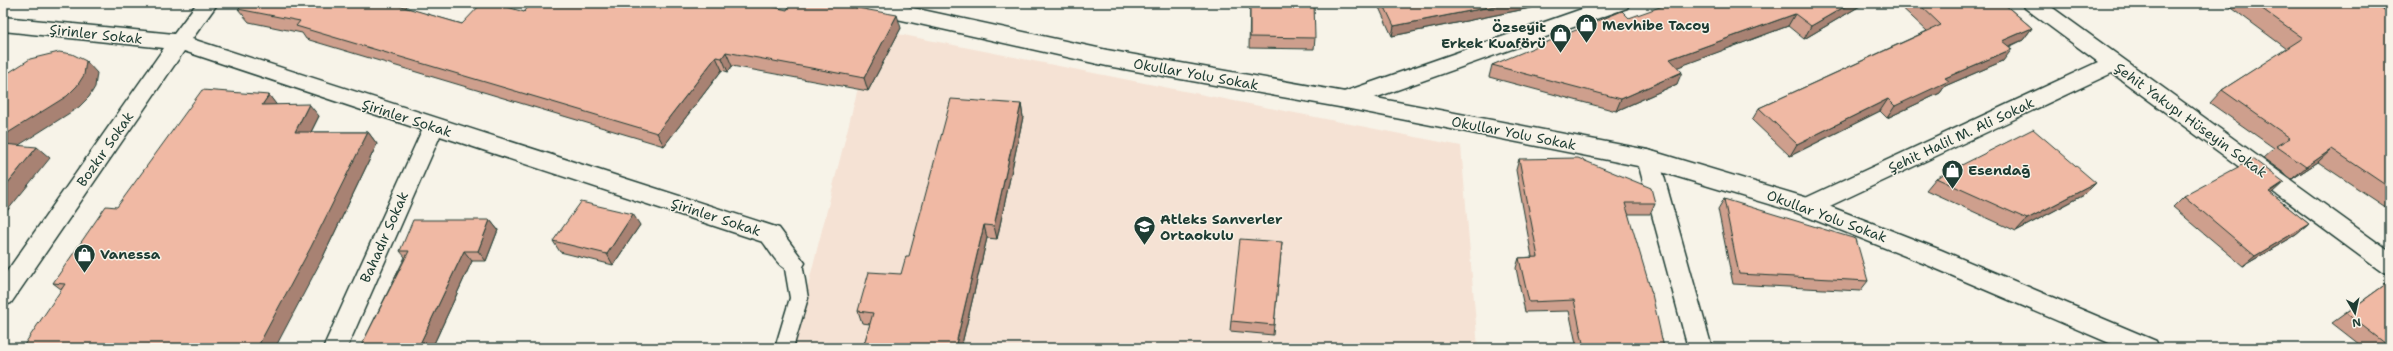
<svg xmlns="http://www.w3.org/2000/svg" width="2393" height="351" viewBox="0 0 2393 351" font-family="'Shantell Sans',sans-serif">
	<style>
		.built { fill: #f5e2d4 }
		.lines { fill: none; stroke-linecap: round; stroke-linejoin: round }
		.service-casing { stroke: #1f3d34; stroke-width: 3 }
		.minor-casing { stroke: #1f3d34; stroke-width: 3 }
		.tertiary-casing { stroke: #1f3d34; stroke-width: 3 }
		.service { fill: #f7f3e8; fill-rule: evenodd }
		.minor { fill: #f7f3e8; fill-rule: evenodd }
		.tertiary { fill: #f7f3e8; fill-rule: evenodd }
		.wall { fill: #ce9f8d; stroke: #1f3d34 }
		.shaded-wall { fill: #a88273; stroke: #1f3d34 }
		.building { fill: #f0b9a4; stroke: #1f3d34 }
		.labels { text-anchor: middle; stroke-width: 3; stroke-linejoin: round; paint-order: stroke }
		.poi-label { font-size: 14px; font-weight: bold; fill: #1f3d34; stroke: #f7f3e8; text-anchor: start }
		.street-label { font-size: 14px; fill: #1f3d34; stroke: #f7f3e8 }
	</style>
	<rect width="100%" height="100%" fill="#f7f3e8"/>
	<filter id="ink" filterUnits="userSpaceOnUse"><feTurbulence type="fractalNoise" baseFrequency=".025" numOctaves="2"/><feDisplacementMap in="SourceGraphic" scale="8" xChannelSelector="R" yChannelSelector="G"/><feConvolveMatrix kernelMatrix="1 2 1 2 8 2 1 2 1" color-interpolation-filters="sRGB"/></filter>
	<g filter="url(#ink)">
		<path class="built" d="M873,29L1461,146L1478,348H792Z"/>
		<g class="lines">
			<defs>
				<path id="service" d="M793,256L799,258L802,263L808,298L793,348H775L790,298L784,263L787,258Z"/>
				<g id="minor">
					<path d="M197,3H218L192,39L779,228L805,263L801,270C782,276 773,255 763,242L440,136L347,348H323L422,130L184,51L11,303L3,306V277L164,48L3,31V17L174,34Z"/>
					<path d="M1599,3H1630L1627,8L1352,106L1345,108L1338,106L1334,100L1338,94Z"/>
					<path d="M2022,3H2046L2390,252V275L2382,272L2112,73L1815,213L1807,216L1799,213L1796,207L1799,201L2098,62L2025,8Z"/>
					<path d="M1648,150L1656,153L1659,159L1712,348H1688L1637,159L1640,153Z"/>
				</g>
				<path id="tertiary" d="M847,3H890L1107,50L1345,92L1648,150L1808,198L1941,250L2156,341L2159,348H2121L1925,264L1795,212L1648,168L1345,108L1107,66L857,10L850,8Z"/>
			</defs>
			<use href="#service" class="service-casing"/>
			<use href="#minor" class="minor-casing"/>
			<use href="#tertiary" class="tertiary-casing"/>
			<use href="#service" class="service"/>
			<use href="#minor" class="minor"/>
			<use href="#tertiary" class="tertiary"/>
		</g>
		<g class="wall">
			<path d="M1250,3L1315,38L1314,49L1249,48Z"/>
			<path d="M1377,3H1550V4L1392,36Z"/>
			<path d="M1865,3L1804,39L1788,26L1677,67V84L1616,111L1489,77L1492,65L1629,18Z"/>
			<path d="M1897,3H2003L2032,28L2023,40L2009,47L2003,61L1945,86L1940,93L1887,118L1880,111L1790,156L1752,120L1759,108L1927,31Z"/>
			<path d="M2225,3H2373L2390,15V210L2318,162L2292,179L2263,158L2274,148L2210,103L2222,90L2287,49Z"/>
			<path d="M405,8L462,24L524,12L787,10L901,28L868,91L732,66L728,72L722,70L664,146L306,39L302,33L249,22L238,9Z"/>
			<path d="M269,95L276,105L319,116L311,132H368L377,144L322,259L61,289L53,283Z"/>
			<path d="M1021,104L1023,117L997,239L987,238L961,348H863L870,324L862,323L858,311L901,274Z"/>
			<path d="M1519,159L1655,203L1650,214H1628L1664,348H1577L1569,311L1525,312L1516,268L1519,258L1532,257L1516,170Z"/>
			<path d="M1936,178L2084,195L2016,231L1926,190Z"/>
			<path d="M2271,194L2309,224L2296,235L2243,266L2173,207L2184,196Z"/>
			<path d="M1724,199L1868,281L1860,291L1733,284L1718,209Z"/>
			<path d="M490,220L498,230L486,261H472L432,348H360L405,257L400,251Z"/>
			<path d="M640,225L613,265L560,252L553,241Z"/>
			<path d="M1282,242L1273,335L1230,331L1231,321Z"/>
			<path d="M2386,284L2390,288V348H2364L2332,323Z"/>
		</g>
		<g class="shaded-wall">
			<path d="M389,3H410L398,16Z"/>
			<path d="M1510,3H1550V4L1392,36L1394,26Z"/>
			<path d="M1851,3H1865L1804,39L1811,26Z"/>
			<path d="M1795,14L1788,26L1665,72L1670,59Z"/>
			<path d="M897,15L901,28L868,91L864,78Z"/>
			<path d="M2032,28L2023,40L1993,53L2002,41Z"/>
			<path d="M2012,49L2003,61L1945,86L1940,93L1887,118L1895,106L1945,78Z"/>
			<path d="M726,52L732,66L728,72L722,58Z"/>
			<path d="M716,57L722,70L664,146L657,133Z"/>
			<path d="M86,61L97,73L95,87L89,97L79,107L8,152L3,147V136Z"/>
			<path d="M1682,72L1677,84L1616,111L1621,99Z"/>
			<path d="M269,95L279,108L262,105Z"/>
			<path d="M1888,99L1880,111L1790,156L1797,144Z"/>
			<path d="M309,104L319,116L305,144L295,132Z"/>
			<path d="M1021,104L1023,117L997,239L994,226Z"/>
			<path d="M368,132L377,144L322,259L275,348H257Z"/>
			<path d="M37,147L50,158L3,216V189Z"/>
			<path d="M2332,149L2318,162L2292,179L2306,167Z"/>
			<path d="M2284,182L2272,193L2257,203L2269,192Z"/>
			<path d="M2096,183L2084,195L2016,231L2027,219Z"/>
			<path d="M633,214L640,225L613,265L607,254Z"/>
			<path d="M490,220L498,230L486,261L478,251Z"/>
			<path d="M2309,224L2296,235L2243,266L2255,256Z"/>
			<path d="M984,225L987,238L961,348H955Z"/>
			<path d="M464,251L472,261L432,348H418Z"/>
		</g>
		<g class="building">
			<path d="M244,3H390L462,24L482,3H494L524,12L532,3H757L787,10L791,3H829L897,15L864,78L726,52L722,58L716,57L657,133L296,26L300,21L238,9Z"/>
			<path d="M1250,3H1314L1315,38L1250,37Z"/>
			<path d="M1383,3H1510L1394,26Z"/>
			<path d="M1671,3H1851L1811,26L1795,14L1670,59L1682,72L1621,99L1492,65L1622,11L1629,18Z"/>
			<path d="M1918,3H2003L2032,28L2002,41L2012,49L1945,78L1949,81L1895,106L1888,99L1797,144L1759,108L1941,25Z"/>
			<path d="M2254,3H2373L2390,15V188L2332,149L2306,167L2276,146L2290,138L2222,90L2303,38Z"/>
			<path d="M59,52L72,54L86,61L84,75L77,86L67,96L3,136V77L5,75L30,59Z"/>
			<path d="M202,90L269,95L262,105L309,104L295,132H368L311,247L257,348H22L65,284L53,283L106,206L117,207Z"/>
			<path d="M951,99L1021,104L994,226L984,225L955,348H863L873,313L858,311L869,272L901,274L906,256H909Z"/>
			<path d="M2033,129L2096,183L2027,219L1936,178Z"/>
			<path d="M3,144L37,147L3,189Z"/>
			<path d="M1578,158L1651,188L1655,203H1625L1652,294L1664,348H1584L1574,300L1529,302L1519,258L1538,257L1519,159Z"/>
			<path d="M2253,159L2284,182L2269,192L2309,224L2255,256L2184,196Z"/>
			<path d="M1724,199L1856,239L1868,281L1739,274Z"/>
			<path d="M581,202L633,214L607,254L553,241Z"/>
			<path d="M413,220H490L478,251H464L418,348H360L409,251H400Z"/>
			<path d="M1240,239L1282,242L1274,325L1231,321Z"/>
			<path d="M2386,284L2390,288V347L2346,313Z"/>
		</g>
	</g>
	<defs>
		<symbol id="shop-pin" viewBox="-11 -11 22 30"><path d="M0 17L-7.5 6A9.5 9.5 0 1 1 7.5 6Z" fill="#1f3d34" stroke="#f7f3e8"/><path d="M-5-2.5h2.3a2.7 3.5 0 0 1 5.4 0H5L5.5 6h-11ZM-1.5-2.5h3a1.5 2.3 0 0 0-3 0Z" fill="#fff"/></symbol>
		<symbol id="school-pin" viewBox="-11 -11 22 30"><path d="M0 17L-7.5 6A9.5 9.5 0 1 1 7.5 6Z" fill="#1f3d34" stroke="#f7f3e8"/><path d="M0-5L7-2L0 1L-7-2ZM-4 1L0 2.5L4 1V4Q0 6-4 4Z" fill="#fff"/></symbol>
	</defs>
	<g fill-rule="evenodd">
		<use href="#shop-pin" x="1574" y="12" width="25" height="34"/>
		<use href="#shop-pin" x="1548" y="22" width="25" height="34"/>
		<use href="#shop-pin" x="1940" y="158" width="25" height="34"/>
		<use href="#school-pin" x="1132" y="214" width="25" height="34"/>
		<use href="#shop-pin" x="72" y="242" width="25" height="34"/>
	</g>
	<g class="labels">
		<g class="poi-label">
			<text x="1602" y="30">Mevhibe Tacoy</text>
			<text x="1546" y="32" text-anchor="end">Özseyit<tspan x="1546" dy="16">Erkek Kuaförü</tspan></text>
			<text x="1968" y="175">Esendağ</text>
			<text x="1160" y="224">Atleks Sanverler<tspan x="1160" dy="16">Ortaokulu</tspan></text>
			<text x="100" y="259">Vanessa</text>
		</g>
		<g class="street-label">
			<text transform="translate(96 34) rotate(6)" y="5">Şirinler Sokak</text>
			<text transform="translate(1196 74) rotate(10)" y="5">Okullar Yolu Sokak</text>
			<text transform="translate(407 118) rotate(18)" y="5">Şirinler Sokak</text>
			<text transform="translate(2191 120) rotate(36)" y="5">Şehit Yakupı Hüseyin Sokak</text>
			<text transform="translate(1514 133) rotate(11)" y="5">Okullar Yolu Sokak</text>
			<text transform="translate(1961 135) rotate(-25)" y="5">Şehit Halil M. Ali Sokak</text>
			<text transform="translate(105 149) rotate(-55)" y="5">Bozkır Sokak</text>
			<text transform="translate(1827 216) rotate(20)" y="5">Okullar Yolu Sokak</text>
			<text transform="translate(716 217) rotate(18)" y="5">Şirinler Sokak</text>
			<text transform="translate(384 237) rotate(-66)" y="5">Bahadır Sokak</text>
		</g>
	</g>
	<rect width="2393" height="351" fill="none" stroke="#f7f3e8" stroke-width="16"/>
	<rect x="8" y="8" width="2377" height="335" fill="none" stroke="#1f3d34" stroke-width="1.5" filter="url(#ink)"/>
	<g transform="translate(2355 313) rotate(171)" stroke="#f7f3e8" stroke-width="3" paint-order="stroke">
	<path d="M0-3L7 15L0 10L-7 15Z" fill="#1f3d34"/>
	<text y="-6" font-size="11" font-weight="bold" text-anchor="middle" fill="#1f3d34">N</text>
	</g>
</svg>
